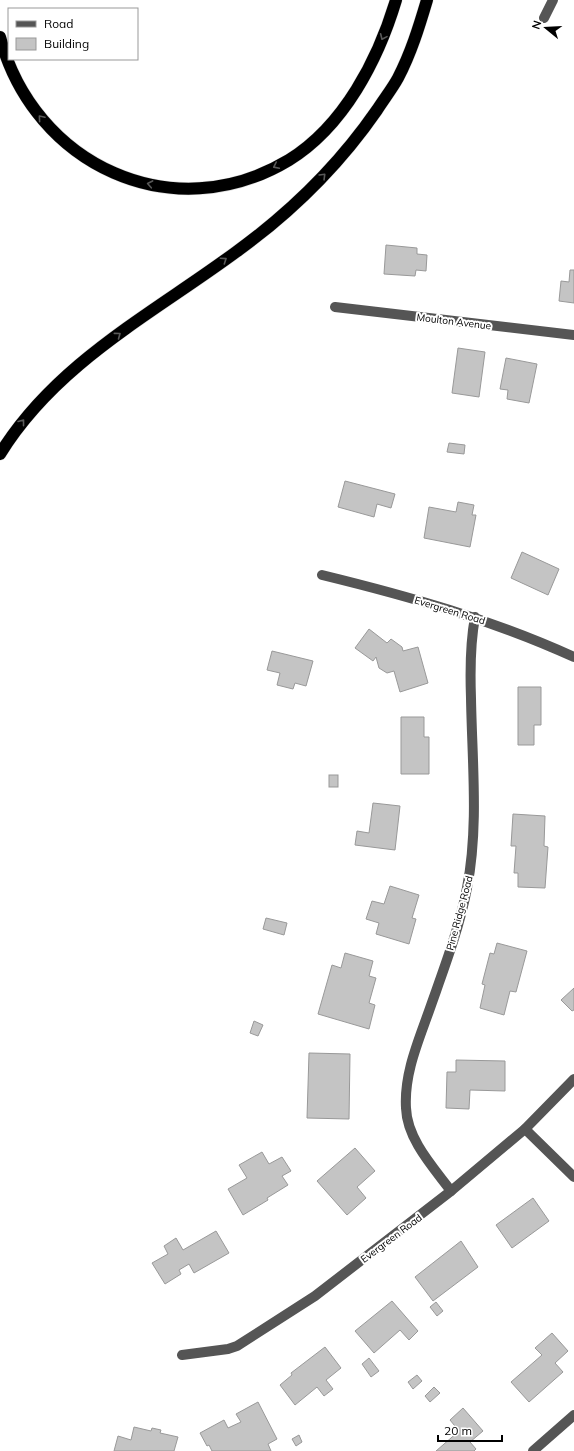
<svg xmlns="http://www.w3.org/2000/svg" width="574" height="1451" viewBox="0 0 574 1451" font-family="Mulish,sans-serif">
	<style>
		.building { fill: #c4c4c4; stroke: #999 }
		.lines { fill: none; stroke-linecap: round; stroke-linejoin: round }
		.highway-casing { stroke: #dbdbdb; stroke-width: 13 }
		.minor { stroke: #555; stroke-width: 10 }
		.highway { stroke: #000; stroke-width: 12 }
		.oneway { stroke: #595959 }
		.labels { text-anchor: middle; stroke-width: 4; stroke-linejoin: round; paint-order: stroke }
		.street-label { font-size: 10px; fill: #000; stroke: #fff }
	</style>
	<rect width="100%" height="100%" fill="#fff"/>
	<g class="building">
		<path d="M386,245L417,248V254L427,255L426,271L416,270L415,276L384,274Z"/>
		<path d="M570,270H574V303L559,301L561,281L569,282Z"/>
		<path d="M458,348L485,352L479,397L452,393Z"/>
		<path d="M506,358L537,364L529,403L507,399L508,390L500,389Z"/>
		<path d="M449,443L465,445L464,454L447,452Z"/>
		<path d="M345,481L395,494L391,508L377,504L374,517L338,507Z"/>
		<path d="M458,502L474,505L472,515H476L470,547L424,538L429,507L456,512Z"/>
		<path d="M522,552L559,569L548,595L511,578Z"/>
		<path d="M369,629L387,643L391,639L402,647L403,651L418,647L428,683L400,692L394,671L387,673L379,668L376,657L373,661L355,648Z"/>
		<path d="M272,651L313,661L306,686L295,683L293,689L277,685L280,673L267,670Z"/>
		<path d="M518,687H541V725H534V745H518Z"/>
		<path d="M401,717H424V737H429V774H401Z"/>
		<rect x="329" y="775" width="9" height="12"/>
		<path d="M373,803L400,806L395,850L355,845L357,831L369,833Z"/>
		<path d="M513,814L545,816L544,846L548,847L545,888L518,887V873H514L516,846H511Z"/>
		<path d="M390,886L419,895L412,918L416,919L409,944L376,934L379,923L366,919L372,901L384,904Z"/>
		<path d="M266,918L287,923L284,935L263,929Z"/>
		<path d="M497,943L527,951L516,992L510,991L504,1015L480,1008L485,985L482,984L490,953L494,954Z"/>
		<path d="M345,953L373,961L369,976L376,978L369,1003L375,1005L369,1029L318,1014L332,965L341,968Z"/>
		<path d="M574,988V1010L572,1011L561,1000Z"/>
		<path d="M254,1021L263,1025L258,1036L250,1033Z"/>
		<path d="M309,1053L350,1054L349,1119L307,1118Z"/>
		<path d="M456,1060L505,1061V1091L470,1090L469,1109L446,1108L447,1072H456Z"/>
		<path d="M355,1148L375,1171L357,1187L366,1198L347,1215L317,1181Z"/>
		<path d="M262,1152L269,1164L282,1157L291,1171L282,1176L288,1185L267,1198L268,1200L243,1215L228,1189L247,1178L239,1165Z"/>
		<path d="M533,1198L549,1221L512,1248L496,1225Z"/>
		<path d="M216,1231L229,1253L194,1273L189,1264L179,1270L181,1274L165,1284L152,1263L168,1254L164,1246L176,1238L183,1250Z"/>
		<path d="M461,1241L478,1267L433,1301L415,1277Z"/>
		<path d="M392,1301L418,1331L409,1340L400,1330L374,1353L355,1331Z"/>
		<path d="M436,1302L443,1311L437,1316L430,1307Z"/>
		<path d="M552,1333L568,1351L555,1363L563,1372L529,1402L511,1382L542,1355L535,1348Z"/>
		<path d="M325,1347L341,1368L326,1380L333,1389L324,1396L317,1387L295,1405L280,1385L292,1375L291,1373Z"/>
		<path d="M369,1358L379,1371L371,1377L362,1364Z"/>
		<path d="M417,1375L422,1381L413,1389L408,1382Z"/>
		<path d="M434,1387L440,1393L430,1402L425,1396Z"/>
		<path d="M258,1402L277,1439L268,1444L271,1451H212L209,1445L207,1446L200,1433L224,1420L228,1428L241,1422L236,1414Z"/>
		<path d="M463,1408L483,1431L470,1442L476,1449L474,1451H436L459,1431L450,1420Z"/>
		<path d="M134,1427L151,1431L152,1428L161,1430L160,1433L178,1437L174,1451H114L118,1436L131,1440Z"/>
		<path d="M299,1435L302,1442L296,1446L292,1439Z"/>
	</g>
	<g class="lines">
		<defs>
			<g id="highway">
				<path d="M0,37C34,165 173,230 289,160C344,126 378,60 396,0"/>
				<path d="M0,454C56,363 152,314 236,252C290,213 339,165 377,110C384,99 392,89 398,78C411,53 419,27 427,0"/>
			</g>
		</defs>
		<use href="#highway" class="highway-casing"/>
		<g class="minor">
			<path d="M544,18L553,0"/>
			<path d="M335,307L574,335"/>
			<path d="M322,575C408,596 493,620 574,657"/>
			<path d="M525,1129L574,1177"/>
			<path d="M451,1191C433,1167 407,1139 406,1108C404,1074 418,1042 429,1011C443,971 459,930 467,888C479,826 472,761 471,698C470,671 470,644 475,617"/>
			<path d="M182,1355L228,1349L237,1346L315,1296L451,1191L525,1129L574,1079"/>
			<path d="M533,1451L574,1415"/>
		</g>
		<use href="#highway" class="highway"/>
	</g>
	<defs><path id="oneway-chevron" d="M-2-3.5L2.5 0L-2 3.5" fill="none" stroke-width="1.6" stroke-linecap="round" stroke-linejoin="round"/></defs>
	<g class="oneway">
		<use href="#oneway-chevron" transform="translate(383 37) rotate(114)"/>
		<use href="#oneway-chevron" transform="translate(41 118) rotate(-130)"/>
		<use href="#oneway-chevron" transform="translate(276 166) rotate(154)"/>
		<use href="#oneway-chevron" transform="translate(323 176) rotate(-45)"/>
		<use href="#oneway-chevron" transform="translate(150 184) rotate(-169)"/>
		<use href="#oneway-chevron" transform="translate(224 260) rotate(-34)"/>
		<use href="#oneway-chevron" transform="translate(118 335) rotate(-37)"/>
		<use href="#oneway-chevron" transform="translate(22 422) rotate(-52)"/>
	</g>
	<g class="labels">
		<g class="street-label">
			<text transform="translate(454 321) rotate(7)" y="4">Moulton Avenue</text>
			<text transform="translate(450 610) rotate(17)" y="4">Evergreen Road</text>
			<text transform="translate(459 913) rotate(-75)" y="4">Pine Ridge Road</text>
			<text transform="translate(391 1238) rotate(-37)" y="4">Evergreen Road</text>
		</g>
	</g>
	<rect x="8" y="8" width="130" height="52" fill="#ffffff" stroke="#999999"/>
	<rect x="16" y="21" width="20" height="6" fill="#555555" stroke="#999999"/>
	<text x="44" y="28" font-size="12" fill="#000000">Road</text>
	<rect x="16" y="38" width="20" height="12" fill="#c4c4c4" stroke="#999999"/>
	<text x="44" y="48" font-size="12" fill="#000000">Building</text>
	<g transform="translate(546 28) rotate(288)" stroke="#ffffff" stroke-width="3" paint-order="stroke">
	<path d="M0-3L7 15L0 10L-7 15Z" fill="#000000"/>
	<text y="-6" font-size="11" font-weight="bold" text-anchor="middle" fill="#000000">N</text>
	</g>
	<path d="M438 1435v6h64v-6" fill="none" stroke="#000000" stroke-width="2"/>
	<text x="444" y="1435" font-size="12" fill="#000000" stroke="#ffffff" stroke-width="3" paint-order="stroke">20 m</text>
</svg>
